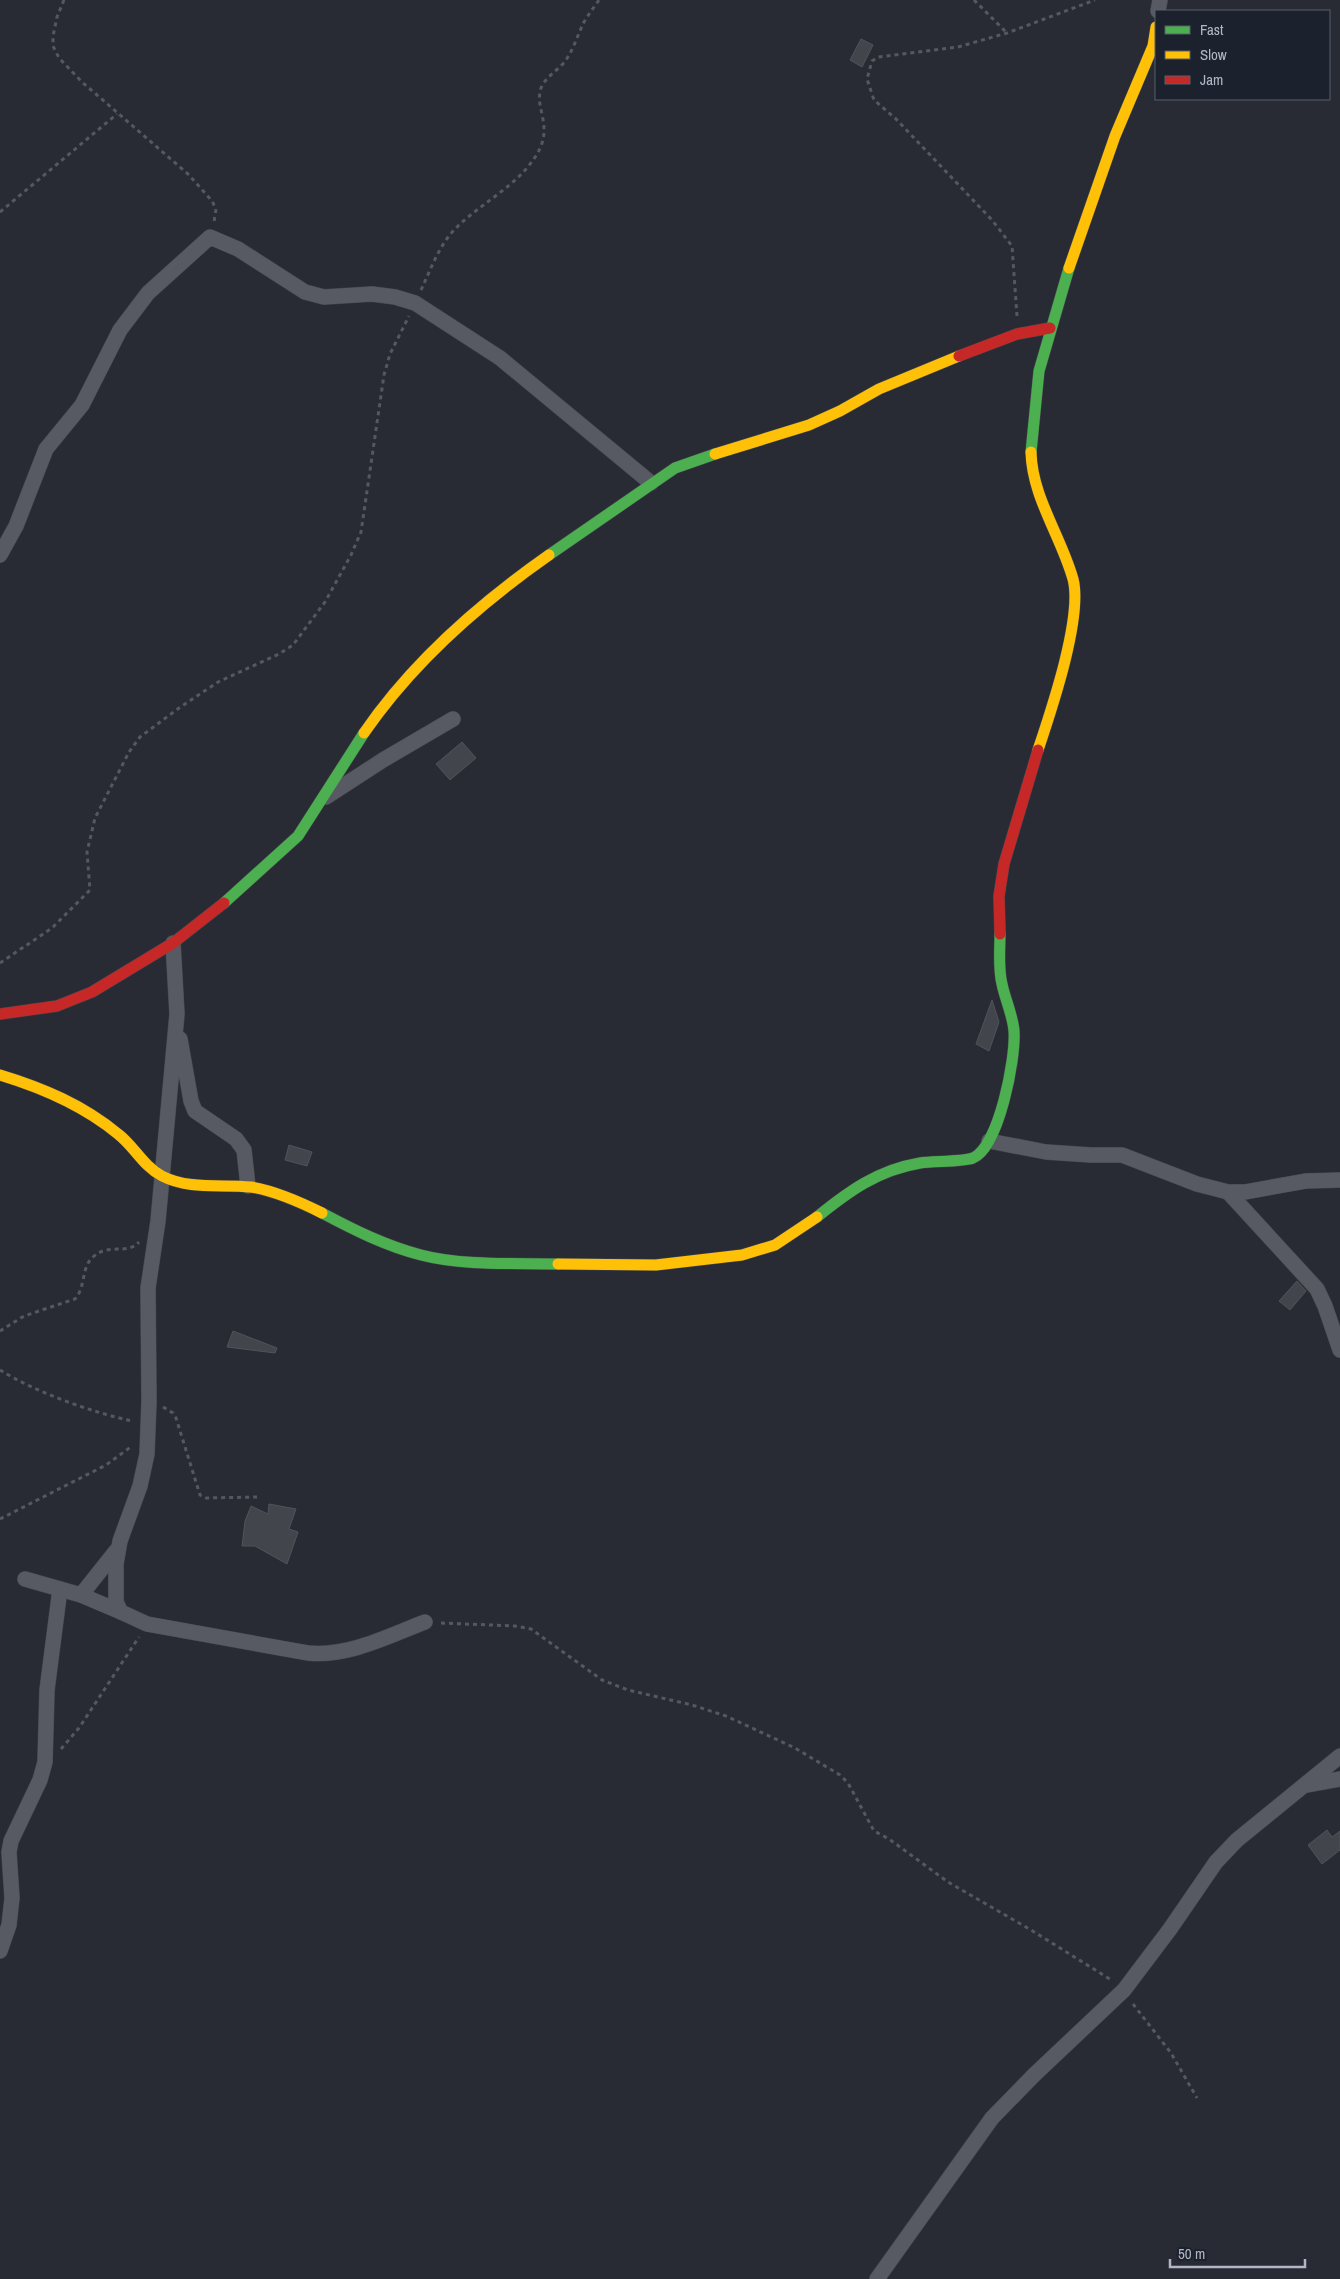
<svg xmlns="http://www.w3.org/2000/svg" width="1340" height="2279" viewBox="0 0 1340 2279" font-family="'Archivo Narrow',sans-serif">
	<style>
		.building { fill: #42454c; stroke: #50535b }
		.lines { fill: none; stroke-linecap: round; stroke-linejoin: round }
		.street-casing { stroke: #44464c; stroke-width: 16 }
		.fast-casing { stroke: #44464c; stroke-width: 12 }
		.slow-casing { stroke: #44464c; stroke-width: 12 }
		.jam-casing { stroke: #44464c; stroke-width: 12 }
		.path { stroke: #55595f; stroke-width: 3; stroke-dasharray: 4 4; stroke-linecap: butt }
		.street { stroke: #575a62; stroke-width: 15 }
		.fast { stroke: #4caf50; stroke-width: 11 }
		.slow { stroke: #ffc107; stroke-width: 11 }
		.jam { stroke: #c62828; stroke-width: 11 }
	</style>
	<rect width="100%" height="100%" fill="#282b33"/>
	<g class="building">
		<path d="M861,39L873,45L862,67L850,60Z"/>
		<path d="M462,742L476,758L450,780L436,764Z"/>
		<path d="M992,1000L999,1022L989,1051L976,1044Z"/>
		<path d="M289,1145L312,1152L307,1166L285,1160Z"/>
		<path d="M1297,1281L1306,1291L1290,1310L1279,1301Z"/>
		<path d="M233,1331L277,1348L275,1353L227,1347Z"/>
		<path d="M269,1504L296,1509L289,1529L298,1532L287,1564L255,1546H242L245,1521L251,1506L268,1514Z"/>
		<path d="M1327,1830L1332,1837L1340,1831V1850L1322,1864L1308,1845Z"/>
	</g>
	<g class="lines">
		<defs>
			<g id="street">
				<path d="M1158,11L1160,0"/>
				<path d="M0,555L16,526L46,449L82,405L120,330L148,293L210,237L238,249L305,292L324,297L372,294L395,297L415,303L500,358L651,483"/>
				<path d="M326,797L383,760L453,719"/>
				<path d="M173,943L177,1014L158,1221L148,1288L149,1401L147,1454L140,1486L120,1541L116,1564V1602L121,1612L147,1624L308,1653C349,1657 388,1636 425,1622"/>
				<path d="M180,1039L191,1101L195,1111L236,1139L244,1150L248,1186"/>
				<path d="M989,1141L1046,1152L1091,1155H1122L1197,1184L1228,1192H1245L1306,1181L1340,1180"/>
				<path d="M1228,1192L1317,1289L1325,1306L1340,1350"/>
				<path d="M25,1579L81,1595L121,1612"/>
				<path d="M81,1595L116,1551"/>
				<path d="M1307,1785L1340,1779"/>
				<path d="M0,1951L9,1925L12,1898L9,1852L11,1841L40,1780L45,1762L47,1690L60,1589"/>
				<path d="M877,2279L992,2118L1034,2075L1124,1990L1170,1929L1216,1862L1237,1840L1340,1756"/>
			</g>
			<g id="fast">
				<path d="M1031,452L1039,371L1069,268"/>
				<path d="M549,555L675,468L715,454"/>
				<path d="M224,903L298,836L364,733"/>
				<path d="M322,1213C354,1230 386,1246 421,1255C463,1266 515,1263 558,1264"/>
				<path d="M817,1217C849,1191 878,1170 920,1163C933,1161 962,1162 973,1158C999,1147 1016,1058 1014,1031C1013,1016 1005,999 1002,984C998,968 1000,950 1000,934"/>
			</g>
			<g id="slow">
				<path d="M1069,268L1115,136L1153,46L1156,27"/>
				<path d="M1031,452C1032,497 1061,536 1073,579C1083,617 1051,711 1038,750"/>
				<path d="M715,454L809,425L840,411L879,389L959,356"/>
				<path d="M364,733C412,663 479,604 549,555"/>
				<path d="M0,1075C43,1088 83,1105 118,1134C134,1146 143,1166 162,1176C189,1190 221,1184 251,1187C276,1191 300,1202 322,1213"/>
				<path d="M558,1264L656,1265L742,1255L775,1245L817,1217"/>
			</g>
			<g id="jam">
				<path d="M959,356L1017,334L1050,328"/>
				<path d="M1000,934L999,896L1004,864L1038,750"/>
				<path d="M0,1014L57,1006L92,992L173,943L224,903"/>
			</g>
		</defs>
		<use href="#street" class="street-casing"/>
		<use href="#fast" class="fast-casing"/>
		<use href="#slow" class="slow-casing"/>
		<use href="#jam" class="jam-casing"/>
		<g class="path">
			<path d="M64,0L57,17L53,36V46L59,58L82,82L188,174L212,201L216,209L214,222"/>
			<path d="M974,0L1007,33"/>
			<path d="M0,212L117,114"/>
			<path d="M421,290C431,269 439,245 456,228C482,202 518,186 537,154C554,126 534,108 541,88C546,76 559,70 566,60C574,48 578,34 584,22C589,14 594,7 599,0"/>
			<path d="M1017,316L1012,246L992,220L896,119L874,100L867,79L872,61L878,57L958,47L1007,33L1095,0"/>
			<path d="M0,963L52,928L90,890L87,852L95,818L129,752L140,737L179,708L218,682L279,654L293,645L325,602L351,555L361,532L384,375L390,354L409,316"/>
			<path d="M0,1331L24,1316L75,1299C86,1287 81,1267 93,1257C109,1242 126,1256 139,1242"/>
			<path d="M0,1370C35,1392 91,1412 132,1421"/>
			<path d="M163,1407L173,1413L176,1418L200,1495L206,1498L257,1497"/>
			<path d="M0,1519L106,1465L132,1446"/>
			<path d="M441,1623L515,1626L531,1629L602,1680L628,1690L692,1705L726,1716L795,1748L840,1775L848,1783L874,1831L889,1839L948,1882L1031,1930L1113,1981"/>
			<path d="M61,1749L79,1728L139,1637"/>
			<path d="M1133,2004L1171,2053L1197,2098"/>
		</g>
		<use href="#street" class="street"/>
		<use href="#fast" class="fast"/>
		<use href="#slow" class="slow"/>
		<use href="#jam" class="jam"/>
	</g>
	<rect x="1155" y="10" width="175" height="90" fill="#1c222d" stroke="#585e6a"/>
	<rect x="1165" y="26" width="25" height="8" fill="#4caf50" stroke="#585e6a"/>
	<text x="1200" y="35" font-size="15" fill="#b1b7c5">Fast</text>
	<rect x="1165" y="51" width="25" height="8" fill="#ffc107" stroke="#585e6a"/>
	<text x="1200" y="60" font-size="15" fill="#b1b7c5">Slow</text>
	<rect x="1165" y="76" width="25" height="8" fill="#c62828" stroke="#585e6a"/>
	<text x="1200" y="85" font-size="15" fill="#b1b7c5">Jam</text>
	<path d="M1170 2259v8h135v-8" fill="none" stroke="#b1b7c5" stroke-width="2.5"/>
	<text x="1178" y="2259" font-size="15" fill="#b1b7c5" stroke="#1c222d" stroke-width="4" paint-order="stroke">50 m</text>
</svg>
